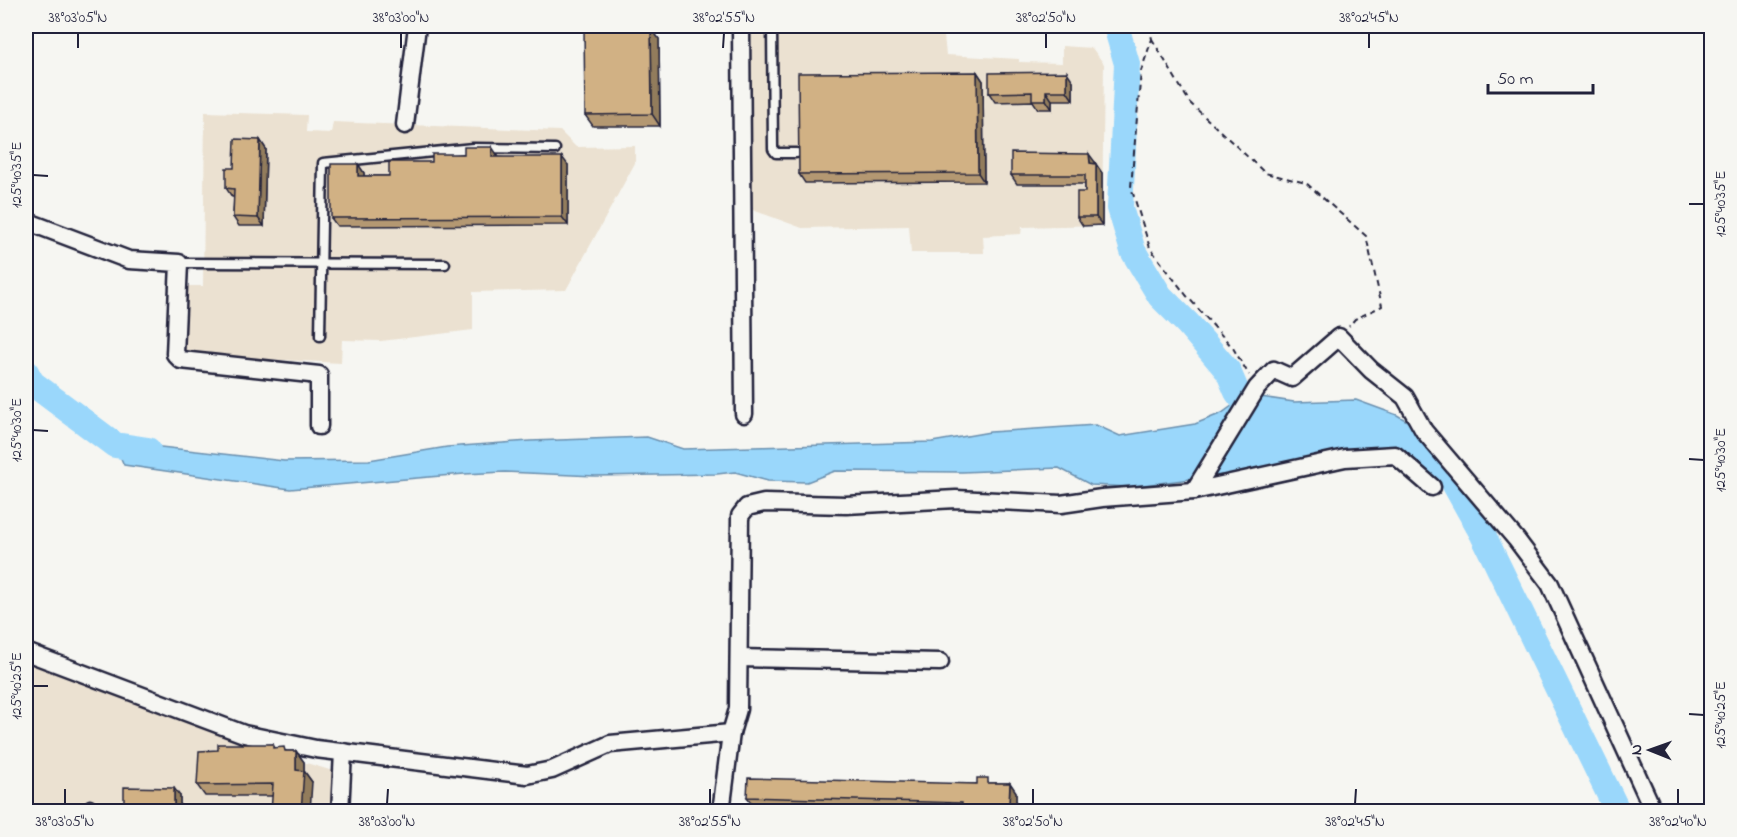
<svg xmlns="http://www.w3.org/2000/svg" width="1737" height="837" viewBox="0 0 1737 837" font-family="'Indie Flower',sans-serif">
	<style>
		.built { fill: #ebe1d1 }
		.water { fill: #9ad7fb; stroke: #6a8fae; stroke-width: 1.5 }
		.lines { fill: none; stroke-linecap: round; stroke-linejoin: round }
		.river { stroke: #9ad7fb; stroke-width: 26 }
		.service-casing { stroke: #22223b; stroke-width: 13 }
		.minor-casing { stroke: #22223b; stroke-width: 21 }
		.path { stroke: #22223b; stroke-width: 2; stroke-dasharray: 6 4.5; stroke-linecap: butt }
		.service { stroke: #f6f6f2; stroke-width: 8 }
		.minor { stroke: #f6f6f2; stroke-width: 16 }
		.wall { fill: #b49872; stroke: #22223b; stroke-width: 1.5 }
		.shaded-wall { fill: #927c5c; stroke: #22223b; stroke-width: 1.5 }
		.building { fill: #d1b184; stroke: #22223b; stroke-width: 1.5 }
		.ticks { fill: none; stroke: #22223b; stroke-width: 2 }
		.neatline { fill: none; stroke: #22223b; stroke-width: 2 }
		.ticks-label { font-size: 15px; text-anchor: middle; fill: #22223b }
	</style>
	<rect width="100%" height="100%" fill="#f6f6f2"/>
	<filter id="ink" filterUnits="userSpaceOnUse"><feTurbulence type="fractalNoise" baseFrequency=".0167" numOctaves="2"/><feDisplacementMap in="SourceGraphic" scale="12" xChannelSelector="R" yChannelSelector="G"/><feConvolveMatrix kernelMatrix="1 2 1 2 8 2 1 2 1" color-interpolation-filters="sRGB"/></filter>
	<g filter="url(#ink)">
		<g class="built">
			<path d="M748,26H943L946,55L1019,59V62L1062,63V46L1092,48L1104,64L1102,225L1022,227L1021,234L983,236L984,253H911L909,226L802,228L750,209Z"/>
			<path d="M205,112L307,115L306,132L331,133L333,122L560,131L576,147L635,146V163L566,290L473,292V330L381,341L342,340L341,363L186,355L182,352L185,286H203Z"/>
			<path d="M26,663L273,753L333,771L330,811H26Z"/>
		</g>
		<path class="water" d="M1247,395L1294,402L1356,400L1397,415L1414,425L1450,476L1389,449H1343L1253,471L1128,487L1091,485L1059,468L962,472L835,471L807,482L768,481L735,472L717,474L595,476L505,472L464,474L290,489L124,465L115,445L134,444L284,461L369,460L447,447L530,441L647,437L683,449L932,442L990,432L1096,425L1120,436L1195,424L1222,413Z"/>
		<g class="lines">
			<g class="river">
				<path d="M1116,26L1127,64L1120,208L1133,251L1160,296L1188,324L1228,371L1237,392L1250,410L1267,417"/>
				<path d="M26,372L32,383L115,445L148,450"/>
				<path d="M1425,451L1450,476L1483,535L1618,812"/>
			</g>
			<defs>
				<g id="service">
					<path d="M772,26L773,149L776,153H796"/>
					<path d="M179,263L445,264"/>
					<path d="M320,336L323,163L473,148L555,149"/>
					<path d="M84,812L90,805"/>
				</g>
				<g id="minor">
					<path d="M741,26L744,414"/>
					<path d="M405,125L417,26"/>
					<path d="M26,221L129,260L179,263L175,354L181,360L319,375V426"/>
					<path d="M1432,487L1395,455L1345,458L1194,491L1257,388L1274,370L1292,378L1339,337L1371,370L1405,397L1424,431L1516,539L1550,584L1654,812"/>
					<path d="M26,652L244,734L316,749L527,775L552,770L610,744L731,733"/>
					<path d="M739,658L940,662"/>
					<path d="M340,812L343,752"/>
					<path d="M721,812L731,733L738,709L740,516L747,507L764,503L846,505L956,499L1061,504L1102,498L1194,491"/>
				</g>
			</defs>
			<use href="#service" class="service-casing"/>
			<use href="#minor" class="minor-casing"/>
			<g class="path">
				<path d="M1149,26L1152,39L1141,71L1131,187L1150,248L1186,295L1233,348L1249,375"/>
				<path d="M1152,39L1190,103L1265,173L1306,183L1366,236L1382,306L1355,319L1349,326"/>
			</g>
			<use href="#service" class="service"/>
			<use href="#minor" class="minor"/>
		</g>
		<g class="wall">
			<path d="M651,28L659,39L660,126H593L585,115Z"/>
			<path d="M977,72L983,81L984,182L805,183L799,174Z"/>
			<path d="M1073,81V100H1052V109H1038L1033,101L995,102L989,93Z"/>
			<path d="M260,140L266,149L264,226H239L233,217L234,197H232L226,188L234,168Z"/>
			<path d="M498,157L568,165V225L337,226L331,218L358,164L364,173V176H389L432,162Z"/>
			<path d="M1095,162V164L1102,173V225L1083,226L1077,217L1085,192V184H1017L1011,175Z"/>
			<path d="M273,744L275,748L287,751H296L304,762V771L312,782L272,796H205L197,785L218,750Z"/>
			<path d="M991,783H1010L1016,792V808L962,812L753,805L747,797Z"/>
			<path d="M180,796V812H124Z"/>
		</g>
		<g class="shaded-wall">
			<path d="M651,28L659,39L660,126L652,114Z"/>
			<path d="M977,72L983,81L984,182L978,173Z"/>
			<path d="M1067,72L1073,81V100L1067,91Z"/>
			<path d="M1046,91L1052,100V109L1046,100Z"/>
			<path d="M260,140L266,149L264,226L258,218Z"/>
			<path d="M492,147L498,156V165L492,157Z"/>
			<path d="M1089,154L1095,162L1096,172L1090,163Z"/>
			<path d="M562,157L568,165V225L562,217Z"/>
			<path d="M358,164L364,173V185L358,176Z"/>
			<path d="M1096,164L1102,173V225L1096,217Z"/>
			<path d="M296,751L304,762V771L312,782L310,812H301L296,770Z"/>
			<path d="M1010,783L1016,792V808L1018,812H1013L1009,804Z"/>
			<path d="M174,788L180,796V812H176L174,808Z"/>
		</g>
		<g class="building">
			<path d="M584,28H651L652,114L585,115Z"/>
			<path d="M977,72L978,173L799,174L798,73Z"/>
			<path d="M1067,72V91H1046V100H1032V92L989,93V73Z"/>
			<path d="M235,139L260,140L258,218L233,217L234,189L226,188V168H234Z"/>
			<path d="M464,147H492V157H562V217L331,218V164H358V176H389V162H432V154H464Z"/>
			<path d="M1011,153L1089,154L1090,163L1096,164V217H1077V192H1085V175H1011Z"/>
			<path d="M218,744H273V748L284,747L285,751H296V770L304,771L301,812H271L273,784L197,785L199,751L218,750Z"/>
			<path d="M748,778L977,784V778H988V783H1010L1009,804H1013V812H962V803L747,797Z"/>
			<path d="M124,787L174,788V808H143V812H124Z"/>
		</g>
	</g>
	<path class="ticks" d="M78,48V33M401,48V33M723,48L724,33M1046,48V33M1369,48V33M33,175L48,176M1689,204H1704M33,430L48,431M1689,459L1704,460M33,686H48M1689,714L1704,715M65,804V789M387,804L388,789M710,804V789M1033,804V789M1355,804L1356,789M1678,804V789"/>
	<rect width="1737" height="837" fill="none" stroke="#f6f6f2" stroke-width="66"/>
	<g transform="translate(1650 750) rotate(271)" stroke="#f6f6f2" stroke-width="4.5" paint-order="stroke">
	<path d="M0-4.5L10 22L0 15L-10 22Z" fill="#22223b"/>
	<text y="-9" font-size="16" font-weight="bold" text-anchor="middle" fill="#22223b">N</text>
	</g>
	<path d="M1488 84v9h105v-9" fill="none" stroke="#22223b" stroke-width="3"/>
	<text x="1497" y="84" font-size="18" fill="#22223b" stroke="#f6f6f2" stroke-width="4.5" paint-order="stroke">50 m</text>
	<rect x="33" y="33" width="1671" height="771" class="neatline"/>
	<g class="ticks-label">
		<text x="78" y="22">38°03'05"N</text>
		<text x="401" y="22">38°03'00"N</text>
		<text x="724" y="22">38°02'55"N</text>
		<text x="1046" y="22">38°02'50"N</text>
		<text x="1369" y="22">38°02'45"N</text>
		<text transform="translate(16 175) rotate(-90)" y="5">125°40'35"E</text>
		<text transform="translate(1720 204) rotate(-90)" y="5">125°40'35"E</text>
		<text transform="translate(16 430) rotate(-90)" y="5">125°40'30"E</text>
		<text transform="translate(1720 460) rotate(-90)" y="5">125°40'30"E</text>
		<text transform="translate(16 686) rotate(-90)" y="5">125°40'25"E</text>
		<text transform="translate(1720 715) rotate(-90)" y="5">125°40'25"E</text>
		<text x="65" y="826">38°03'05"N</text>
		<text x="387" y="826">38°03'00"N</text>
		<text x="710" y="826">38°02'55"N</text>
		<text x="1033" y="826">38°02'50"N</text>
		<text x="1355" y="826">38°02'45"N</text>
		<text x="1678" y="826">38°02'40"N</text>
	</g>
</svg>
